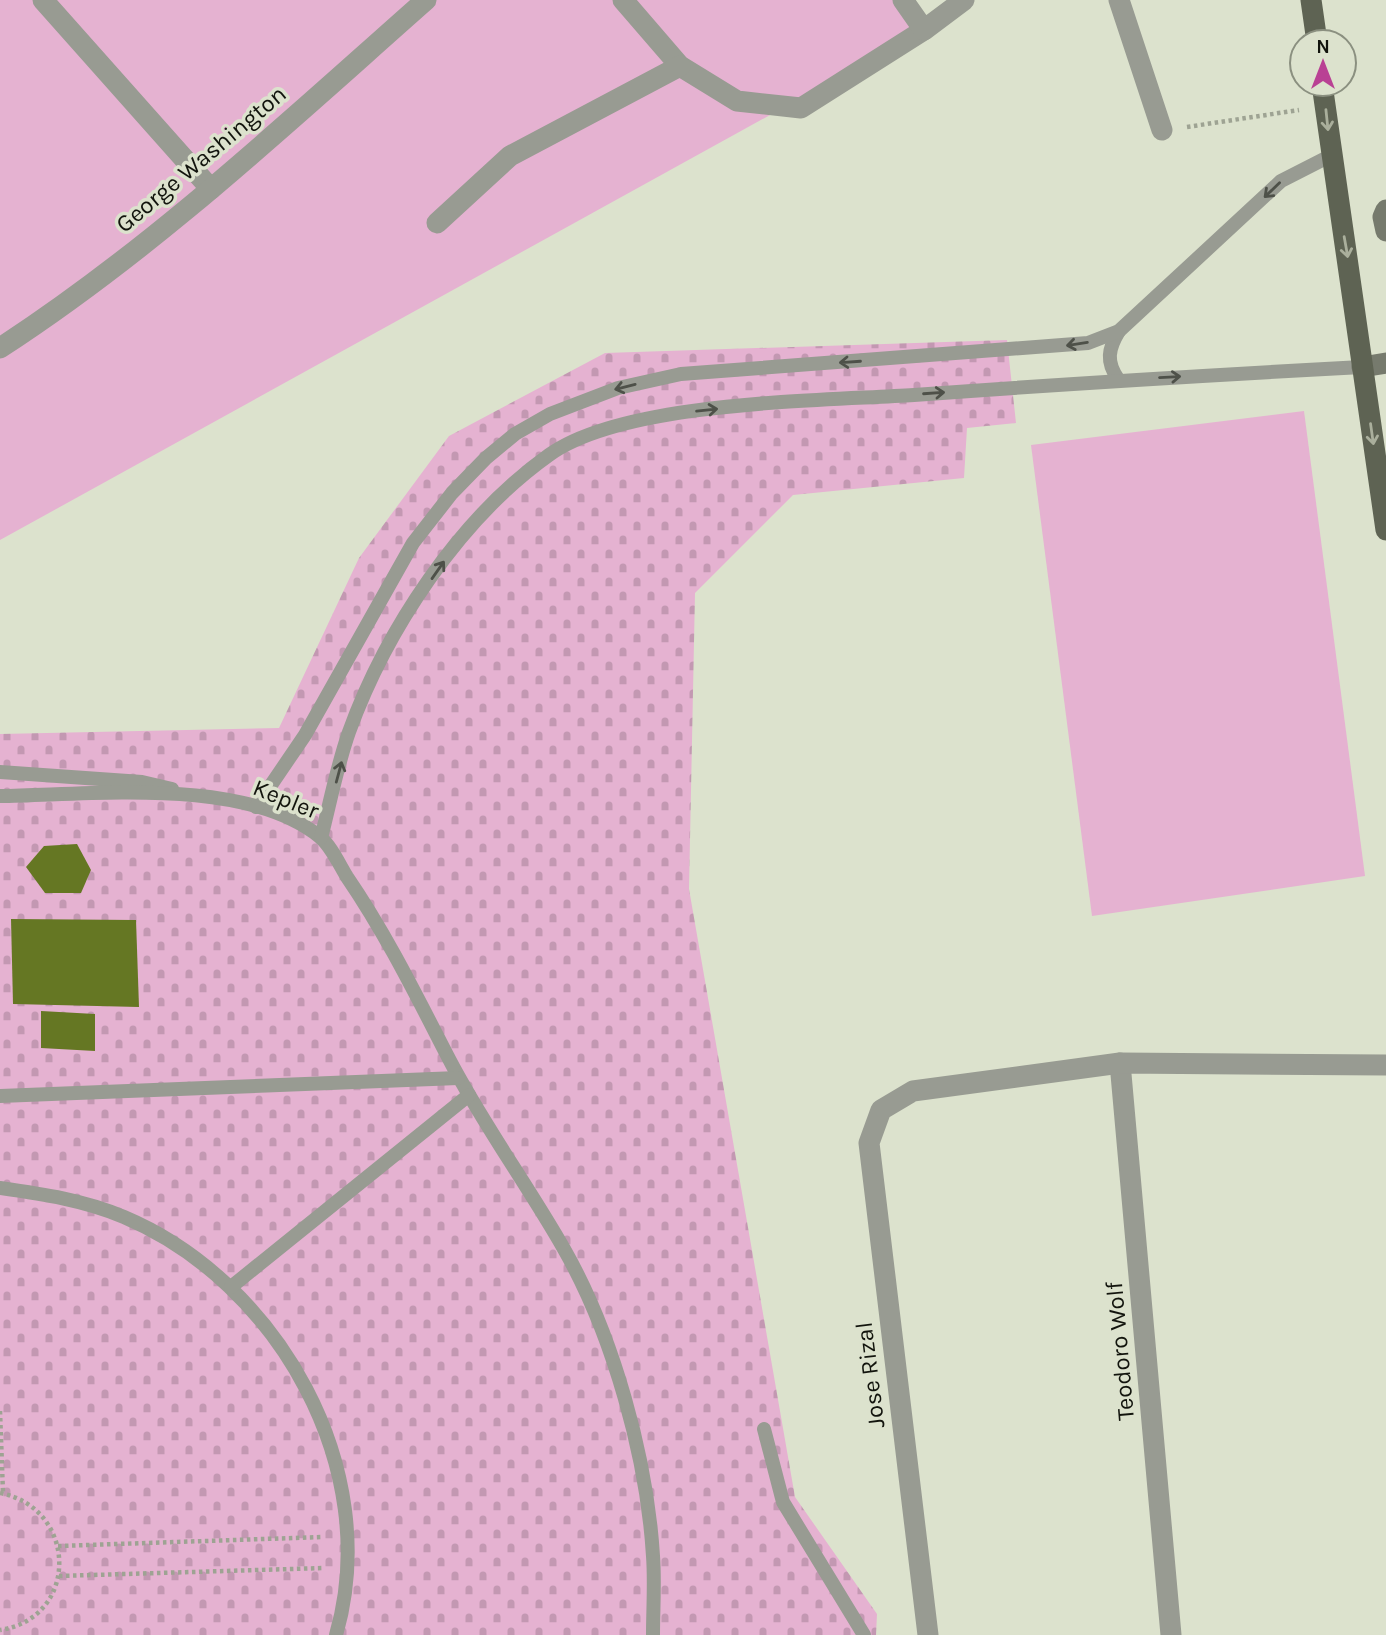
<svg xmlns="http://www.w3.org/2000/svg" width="1386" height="1635" viewBox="0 0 1386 1635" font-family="Karla,sans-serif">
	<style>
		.cemetery { fill: url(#cemetery-stones) }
		.pitch { fill: #e5b2d1 }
		.building { fill: #657723 }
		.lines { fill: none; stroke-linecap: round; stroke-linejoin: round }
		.path { stroke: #9ea393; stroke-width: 4.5; stroke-dasharray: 3.5 3.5; stroke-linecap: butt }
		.service { stroke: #989b92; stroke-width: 14 }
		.minor { stroke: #989b92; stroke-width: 21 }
		.secondary { stroke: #767a6d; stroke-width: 21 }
		.primary { stroke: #5e6353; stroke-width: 21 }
		.oneway { stroke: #aaaf9c }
		.oneway2 { stroke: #4e5149 }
		.labels { text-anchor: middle; stroke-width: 7; stroke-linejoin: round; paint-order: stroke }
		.street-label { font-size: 24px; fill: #12140d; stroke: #dce2cd }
	</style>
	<defs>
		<pattern id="cemetery-stones" width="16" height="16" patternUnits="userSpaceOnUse" patternTransform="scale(1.75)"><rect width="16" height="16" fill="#e5b2d1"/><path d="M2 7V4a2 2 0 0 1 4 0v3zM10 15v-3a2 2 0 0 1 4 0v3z" fill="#c398b2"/></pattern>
	</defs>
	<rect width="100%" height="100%" fill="#dce2cd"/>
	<path class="cemetery" d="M1007,340L1016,423L967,428L964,478L793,495L695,593L689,889L795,1497L877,1614L876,1635H0V734L279,728L359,558L449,436L605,353Z"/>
	<g class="pitch">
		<path d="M0,0H896L924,30L0,540Z"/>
		<path d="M1304,411L1365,876L1092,916L1031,445Z"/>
	</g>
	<g class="building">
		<path d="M77,844L91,870L81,893H45L26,867L44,846Z"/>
		<path d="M11,919L136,920L139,1007L13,1004Z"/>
		<path d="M41,1011L95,1014V1051L41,1048Z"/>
	</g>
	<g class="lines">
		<g class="path">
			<path d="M1187,127L1299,110"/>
			<path d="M0,1411L3,1493"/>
			<path d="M0,1493C78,1508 80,1618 0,1630"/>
			<path d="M58,1546L323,1537"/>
			<path d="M59,1576L324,1568"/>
		</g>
		<g class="service">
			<path d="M1118,379C1106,362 1108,349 1119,331"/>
			<path d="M0,772L142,782L172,789"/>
			<path d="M0,796C91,795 245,776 320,837C331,846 339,864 347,877C386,934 416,995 448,1057C482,1123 527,1184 564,1249C613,1335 647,1457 653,1556C655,1582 653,1609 653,1635"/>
			<path d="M256,807L305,735L413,543L452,493L486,458L515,434L550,414L618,388L681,374L1088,343L1119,331L1281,181L1330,156"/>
			<path d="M321,838C330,803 337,766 349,732C386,630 459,519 549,455C624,401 820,401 914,395C1063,384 1212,375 1362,367"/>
			<path d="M0,1096L458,1078"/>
			<path d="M0,1188C42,1194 84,1200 124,1217C278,1282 384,1469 336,1635"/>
			<path d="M231,1287L469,1095"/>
			<path d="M764,1429L783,1502L864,1635"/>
		</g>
		<g class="minor">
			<path d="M43,0L211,189"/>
			<path d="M623,0L680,66L737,101L801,108L924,30"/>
			<path d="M903,0L924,30L964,0"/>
			<path d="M1119,0L1162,130"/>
			<path d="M437,223L510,156L680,66"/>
			<path d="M0,348C154,248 289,121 426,0"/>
			<path d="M1120,1063L1171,1635"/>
			<path d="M928,1635L869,1143L881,1110L913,1091L1120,1063L1386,1065"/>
		</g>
		<g class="secondary">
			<path d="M1386,210L1383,217L1386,231"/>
			<path d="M1362,367L1386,363"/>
		</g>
		<g class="primary">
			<path d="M1311,0L1317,42"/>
			<path d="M1322,84L1386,530"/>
		</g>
	</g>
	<defs><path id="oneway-shaft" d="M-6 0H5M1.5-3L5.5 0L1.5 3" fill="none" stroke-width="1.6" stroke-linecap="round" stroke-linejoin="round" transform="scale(1.75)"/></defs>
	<g class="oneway">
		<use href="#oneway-shaft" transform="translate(1327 120) rotate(84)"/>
		<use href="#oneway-shaft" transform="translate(1346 247) rotate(80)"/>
		<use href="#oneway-shaft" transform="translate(1372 434) rotate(82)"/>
	</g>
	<g class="oneway2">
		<use href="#oneway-shaft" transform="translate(1272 190) rotate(136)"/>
		<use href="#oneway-shaft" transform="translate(1077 344) rotate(171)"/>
		<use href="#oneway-shaft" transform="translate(850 362) rotate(176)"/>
		<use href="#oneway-shaft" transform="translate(1170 377) rotate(-3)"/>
		<use href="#oneway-shaft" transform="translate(625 387) rotate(166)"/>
		<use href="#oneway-shaft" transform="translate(934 393) rotate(-4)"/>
		<use href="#oneway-shaft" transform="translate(707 410) rotate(-6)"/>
		<use href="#oneway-shaft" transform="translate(438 570) rotate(-55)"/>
		<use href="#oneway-shaft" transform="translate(339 772) rotate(-75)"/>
	</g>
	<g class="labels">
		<g class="street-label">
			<text transform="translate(201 159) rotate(-40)" y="8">George Washington</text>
			<text transform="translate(286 799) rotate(22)" y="8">Kepler</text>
			<text transform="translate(1120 1351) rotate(-95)" y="8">Teodoro Wolf</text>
			<text transform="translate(870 1375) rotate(-97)" y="8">Jose Rizal</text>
		</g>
	</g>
	<g transform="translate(1323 63)"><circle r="33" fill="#dce2cd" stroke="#8b9080" stroke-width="2"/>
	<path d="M0-5L12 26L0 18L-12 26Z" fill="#b94194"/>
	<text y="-10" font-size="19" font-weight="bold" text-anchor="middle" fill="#12140d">N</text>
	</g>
</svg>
